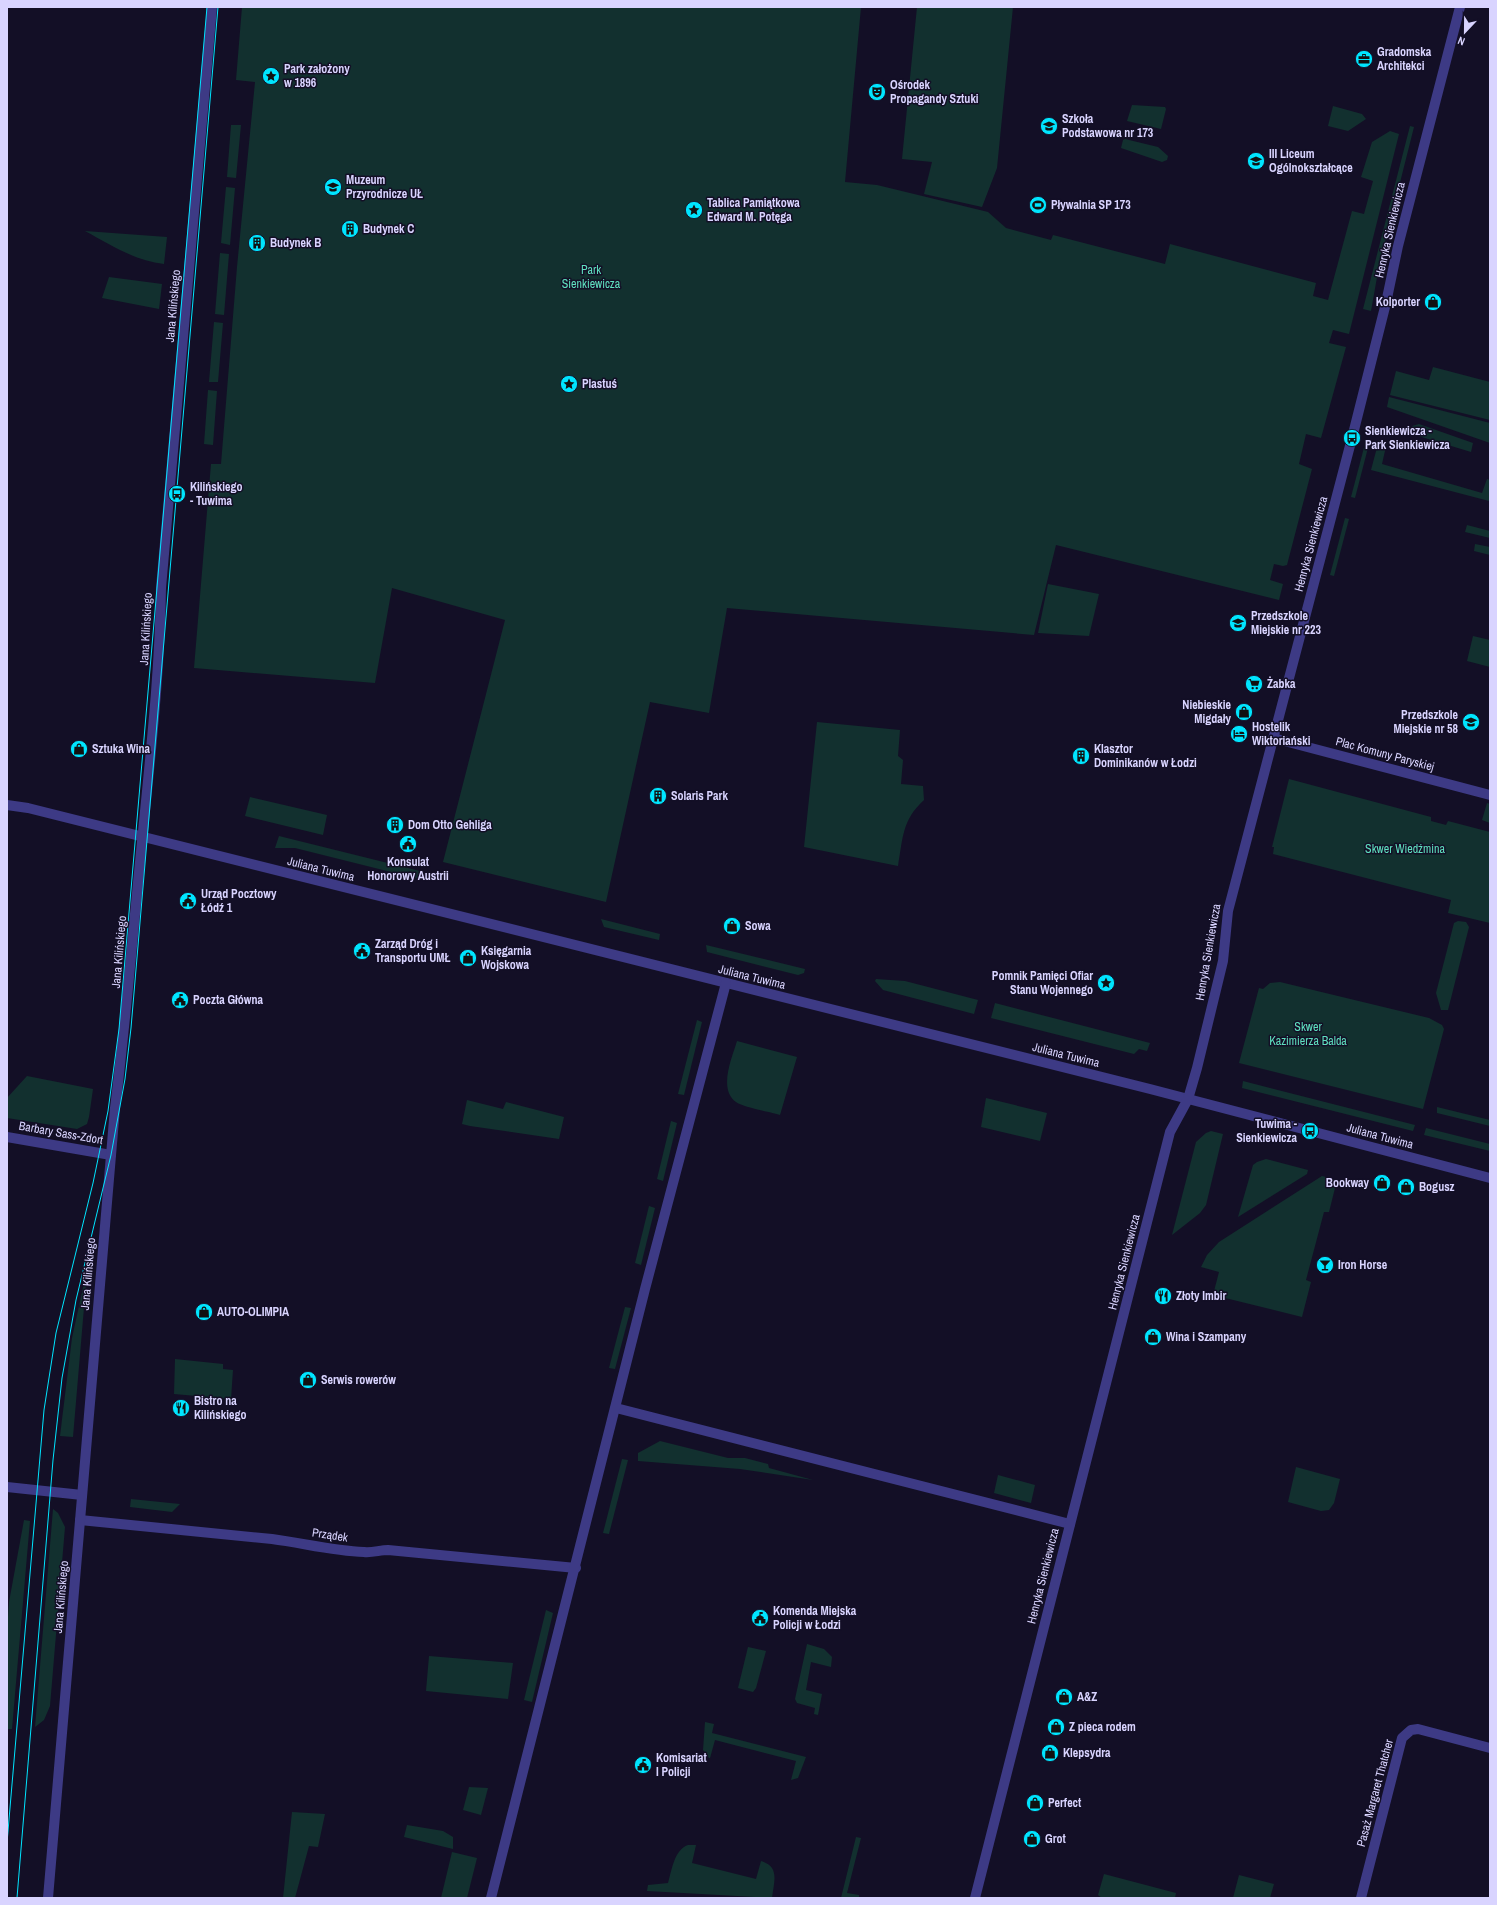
<svg xmlns="http://www.w3.org/2000/svg" width="1497" height="1905" viewBox="0 0 1497 1905" font-family="'Archivo Narrow',sans-serif">
	<style>
		.green { fill: #12302f }
		.lines { fill: none; stroke-linecap: round; stroke-linejoin: round }
		.minor { stroke: #3d3a85; stroke-width: 10 }
		.tram { stroke: #00e5ff; stroke-width: 1 }
		.labels { text-anchor: middle; stroke-width: 3; stroke-linejoin: round; paint-order: stroke }
		.poi-label { font-size: 12px; font-weight: bold; fill: #d9d4ff; stroke: #130f26; text-anchor: start }
		.street-label { font-size: 12px; fill: #d9d4ff; stroke: #130f26 }
		.park-label { font-size: 12px; fill: #5fe0c0; stroke: #130f26 }
	</style>
	<rect width="100%" height="100%" fill="#130f26"/>
	<g class="green">
		<path d="M242,7H861L845,182L877,185L984,211L988,212L1006,228L1051,240L1053,235L1165,264L1170,244L1316,283L1313,296L1328,300L1352,211L1364,214L1373,181L1361,177L1372,142L1390,131L1399,134L1349,334L1333,330L1329,343L1346,347L1321,438L1306,434L1299,464L1312,469L1287,565L1283,566L1274,564L1270,580L1283,584L1279,600L1056,545L1034,635L727,608L709,713L650,702L606,902L443,862L505,620L392,588L375,683L194,668L211,464H221L237,267L255,82L236,80Z"/>
		<path d="M917,7H1013L997,168L982,207L924,194L932,162L902,159Z"/>
		<path d="M1132,105L1165,107L1166,109L1161,129L1127,121Z"/>
		<path d="M1333,106L1362,114L1366,119L1348,131L1328,126Z"/>
		<path d="M231,125H241L236,178L227,177Z"/>
		<path d="M1410,126L1414,127L1379,266L1371,311L1363,309Z"/>
		<path d="M1125,139L1158,147L1168,156L1167,160L1162,162L1121,148L1123,140Z"/>
		<path d="M226,187L235,188L230,245L221,243Z"/>
		<path d="M85,231L167,237L164,264C135,261 111,245 85,231Z"/>
		<path d="M220,253L229,254L224,315L215,314Z"/>
		<path d="M109,277L162,284L159,309L102,298Z"/>
		<path d="M214,322L223,323L218,382H209Z"/>
		<path d="M1433,367L1490,382V420L1390,395L1396,371L1429,380Z"/>
		<path d="M208,390L217,391L213,445L204,444Z"/>
		<path d="M1389,397L1490,423V443L1387,407Z"/>
		<path d="M1419,424L1473,443L1471,452L1415,435L1412,432V426Z"/>
		<path d="M1366,440H1370L1355,498L1351,497Z"/>
		<path d="M1379,440L1387,442L1382,464L1482,493L1487,479L1490,480L1489,501L1371,470Z"/>
		<path d="M1345,518L1349,519L1334,576L1330,575Z"/>
		<path d="M1467,525L1490,531V538L1465,532Z"/>
		<path d="M1475,544L1490,547V555L1474,551Z"/>
		<path d="M1048,584L1099,594L1089,636L1038,633Z"/>
		<path d="M1473,636L1490,640V667L1467,661Z"/>
		<path d="M817,722L900,730L898,756L903,760L901,784L923,786L924,800C902,820 903,838 898,866L804,847Z"/>
		<path d="M1289,779L1431,817V821L1446,825L1448,821L1490,832V923L1448,913L1451,900L1273,854L1274,847H1272Z"/>
		<path d="M250,797L327,815L323,835L245,816Z"/>
		<path d="M1487,803L1490,804V823L1482,820Z"/>
		<path d="M279,836L424,872V876L419,879L295,848H275Z"/>
		<path d="M601,919L660,934L659,940L604,927Z"/>
		<path d="M1458,921L1466,922L1469,927L1448,1010H1441L1436,993L1454,923Z"/>
		<path d="M706,945L805,969L804,973L798,975L707,952Z"/>
		<path d="M876,979L905,981L978,1000L974,1014L883,990L875,981Z"/>
		<path d="M1280,982L1429,1018L1442,1025L1444,1029L1423,1109L1239,1063L1259,988L1263,989L1270,983Z"/>
		<path d="M995,1003L1150,1043L1147,1051L1139,1049L1134,1054L991,1018Z"/>
		<path d="M697,1020L702,1022L684,1095L678,1094Z"/>
		<path d="M737,1041L797,1057L780,1115C771,1112 742,1107 736,1102C718,1089 732,1058 737,1041Z"/>
		<path d="M27,1076L93,1089L89,1117L87,1124L77,1129L7,1118V1098Z"/>
		<path d="M1243,1081L1415,1125L1413,1131L1242,1088Z"/>
		<path d="M986,1098L1047,1113L1040,1141L981,1127Z"/>
		<path d="M467,1100L503,1109L506,1102L564,1117L559,1139L470,1126L462,1124Z"/>
		<path d="M1437,1107L1490,1120V1126L1437,1113Z"/>
		<path d="M671,1121L677,1123L663,1181L657,1179Z"/>
		<path d="M1426,1128L1490,1144V1151L1424,1135Z"/>
		<path d="M1211,1131L1223,1134L1206,1205L1200,1213L1172,1235L1196,1142L1206,1133Z"/>
		<path d="M1266,1159L1308,1170L1307,1174L1238,1217L1253,1165L1257,1162Z"/>
		<path d="M1322,1176L1337,1180L1329,1212H1324L1306,1280L1311,1282L1302,1317L1213,1295L1219,1272L1201,1267L1207,1255L1219,1242Z"/>
		<path d="M649,1206L655,1208L641,1265L635,1263Z"/>
		<path d="M84,1283L86,1284L73,1437L60,1436L72,1338Z"/>
		<path d="M625,1307L631,1308L615,1369L609,1368Z"/>
		<path d="M175,1359L223,1364V1369L233,1370L231,1399L174,1394Z"/>
		<path d="M660,1441L728,1458H745L768,1464L769,1468L813,1480L740,1469L638,1461V1453Z"/>
		<path d="M622,1459L628,1460L609,1534L603,1533Z"/>
		<path d="M1296,1467L1340,1479L1334,1503L1329,1510L1321,1511L1288,1502Z"/>
		<path d="M998,1475L1035,1485L1031,1503L994,1493Z"/>
		<path d="M131,1499L180,1504L172,1512L130,1507Z"/>
		<path d="M53,1509L58,1513L65,1527L50,1706L44,1720L35,1727Z"/>
		<path d="M24,1520L30,1521L12,1729H7V1631L9,1602Z"/>
		<path d="M546,1610L553,1613L532,1702L524,1700Z"/>
		<path d="M807,1644L824,1649L832,1657L831,1667L811,1662L806,1690L822,1694L818,1715L814,1714L815,1708L797,1703L795,1699Z"/>
		<path d="M748,1647L766,1651L756,1688L753,1692L738,1688Z"/>
		<path d="M429,1656L513,1663L508,1699L426,1691Z"/>
		<path d="M705,1722L714,1724L712,1733L806,1757L798,1778L791,1780L796,1761L715,1740L710,1758H709L703,1750Z"/>
		<path d="M469,1787L488,1788L481,1815L463,1810Z"/>
		<path d="M292,1812L325,1814L318,1847L309,1846L295,1898H283Z"/>
		<path d="M407,1825L443,1831L453,1837V1849L404,1837Z"/>
		<path d="M856,1837L861,1838L847,1893L859,1895V1898H841Z"/>
		<path d="M688,1845H696L692,1863L756,1879L761,1861C780,1867 774,1881 772,1898L647,1891L648,1885L668,1883C672,1870 674,1850 688,1845Z"/>
		<path d="M452,1852L477,1858L467,1898H441Z"/>
		<path d="M1104,1874L1176,1893L1175,1898H1102L1098,1895Z"/>
		<path d="M1239,1875L1274,1884L1270,1898H1233Z"/>
	</g>
	<g class="lines">
		<g class="minor">
			<path d="M1273,738L1490,795"/>
			<path d="M7,805L28,808L1150,1089L1490,1178"/>
			<path d="M7,1137L111,1155"/>
			<path d="M616,1408L1070,1524"/>
			<path d="M7,1487L82,1495"/>
			<path d="M80,1520L272,1539C303,1543 333,1551 364,1552C372,1553 380,1550 388,1550L576,1568"/>
			<path d="M48,1898L115,1108C126,1019 133,931 142,842C150,758 160,673 161,588L212,7"/>
			<path d="M491,1898L645,1289L726,983"/>
			<path d="M975,1898L1170,1132L1188,1099L1197,1068L1223,961L1228,911L1352,438L1386,303L1398,246L1460,7"/>
			<path d="M1361,1898L1402,1738L1411,1730L1418,1729L1490,1748"/>
		</g>
		<g class="tram">
			<path d="M7,1843L44,1410L56,1333L93,1183L108,1111L119,1029L207,7"/>
			<path d="M17,1898L53,1460L62,1378L76,1300L111,1155L125,1079L131,1028L218,7"/>
		</g>
	</g>
	<defs>
		<symbol id="office-disc" viewBox="-11 -11 22 22"><circle r="9.5" fill="#00e5ff" stroke="#130f26"/><path d="M-6-3h4V-5.5h4V-3h4V5H-6ZM-1-4.5V-3h2v-1.5ZM-6 0V1H6V0Z" fill="#111"/></symbol>
		<symbol id="sight-disc" viewBox="-11 -11 22 22"><circle r="9.5" fill="#00e5ff" stroke="#130f26"/><path d="M0-6L1.8-2.2L6-1.7L2.9 1.2L3.7 5.4L0 3.3L-3.7 5.4L-2.9 1.2L-6-1.7L-1.8-2.2Z" fill="#111"/></symbol>
		<symbol id="theatre-disc" viewBox="-11 -11 22 22"><circle r="9.5" fill="#00e5ff" stroke="#130f26"/><path d="M-5-5.5Q0-4 5-5.5V0Q5 5 0 6Q-5 5-5 0ZM-3.3-2.5H-1v1.5H-3.3ZM1-2.5H3.3v1.5H1ZM-2.8 1Q0 5.5 2.8 1Z" fill="#111"/></symbol>
		<symbol id="school-disc" viewBox="-11 -11 22 22"><circle r="9.5" fill="#00e5ff" stroke="#130f26"/><path d="M0-5L7-2L0 1L-7-2ZM-4 1L0 2.5L4 1V4Q0 6-4 4Z" fill="#111"/></symbol>
		<symbol id="university-disc" viewBox="-11 -11 22 22"><circle r="9.5" fill="#00e5ff" stroke="#130f26"/><path d="M0-5L7-2L0 1L-7-2ZM-4 1L0 2.5L4 1V4Q0 6-4 4Z" fill="#111"/></symbol>
		<symbol id="stadium-disc" viewBox="-11 -11 22 22"><circle r="9.5" fill="#00e5ff" stroke="#130f26"/><path d="M0-5a6.5 5 0 1 0 0 10a6.5 5 0 1 0 0-10ZM-3.5-1.8h7v3.6h-7Z" fill="#111"/></symbol>
		<symbol id="building-disc" viewBox="-11 -11 22 22"><circle r="9.5" fill="#00e5ff" stroke="#130f26"/><path d="M-4-6H4V6H1V3H-1V6H-4ZM-2.5-4.3h1.7v1.8h-1.7ZM.8-4.3h1.7v1.8H.8ZM-2.5-1h1.7V.8h-1.7ZM.8-1h1.7V.8H.8Z" fill="#111"/></symbol>
		<symbol id="shop-disc" viewBox="-11 -11 22 22"><circle r="9.5" fill="#00e5ff" stroke="#130f26"/><path d="M-5-2.5h2.3a2.7 3.5 0 0 1 5.4 0H5L5.5 6h-11ZM-1.5-2.5h3a1.5 2.3 0 0 0-3 0Z" fill="#111"/></symbol>
		<symbol id="bus-disc" viewBox="-11 -11 22 22"><circle r="9.5" fill="#00e5ff" stroke="#130f26"/><path d="M-5-6H5V4H4V6H2V4H-2V6H-4V4H-5ZM-3.5-4V0h7V-4ZM-3.5 1.2v1.5H-2V1.2ZM2 1.2v1.5H3.5V1.2Z" fill="#111"/></symbol>
		<symbol id="supermarket-disc" viewBox="-11 -11 22 22"><circle r="9.5" fill="#00e5ff" stroke="#130f26"/><path d="M-6-5.5h2.5l.6 2H6L4.5 2H-2.5L-4.4-4H-6ZM-1.5 3.2a1.3 1.3 0 1 0 .1 0ZM3 3.2a1.3 1.3 0 1 0 .1 0Z" fill="#111"/></symbol>
		<symbol id="hotel-disc" viewBox="-11 -11 22 22"><circle r="9.5" fill="#00e5ff" stroke="#130f26"/><path d="M-6-4.5h1.5V1H6V5H4.5V3h-9V5H-6ZM-4 0a1.8 1.8 0 1 1 3.6 0ZM.5 0V-2.5h3Q6-2.5 6 0Z" fill="#111"/></symbol>
		<symbol id="civic-disc" viewBox="-11 -11 22 22"><circle r="9.5" fill="#00e5ff" stroke="#130f26"/><path d="M-.6-6.5H3V-4.5H.6V-3L4-1V1h2V6H-6V1h2V-1L-.6-3ZM-1.2 2.5V6h2.4V2.5Z" fill="#111"/></symbol>
		<symbol id="bar-disc" viewBox="-11 -11 22 22"><circle r="9.5" fill="#00e5ff" stroke="#130f26"/><path d="M-6-5H6L.8 .8V4.5H3.5V6h-7V4.5H-.8V.8Z" fill="#111"/></symbol>
		<symbol id="restaurant-disc" viewBox="-11 -11 22 22"><circle r="9.5" fill="#00e5ff" stroke="#130f26"/><path d="M-5-6h1v4h1v-4h1v4h1v-4h1v5L-1.5 .5V6h-2V.5L-5-1ZM5-6V6H3V1.5H1.5Q1.5-4 5-6Z" fill="#111"/></symbol>
	</defs>
	<g fill-rule="evenodd">
		<use href="#office-disc" x="1354" y="49" width="20" height="20"/>
		<use href="#sight-disc" x="261" y="66" width="20" height="20"/>
		<use href="#theatre-disc" x="867" y="82" width="20" height="20"/>
		<use href="#school-disc" x="1039" y="116" width="20" height="20"/>
		<use href="#school-disc" x="1246" y="151" width="20" height="20"/>
		<use href="#university-disc" x="323" y="177" width="20" height="20"/>
		<use href="#stadium-disc" x="1028" y="195" width="20" height="20"/>
		<use href="#sight-disc" x="684" y="200" width="20" height="20"/>
		<use href="#building-disc" x="340" y="219" width="20" height="20"/>
		<use href="#building-disc" x="247" y="233" width="20" height="20"/>
		<use href="#shop-disc" x="1423" y="292" width="20" height="20"/>
		<use href="#sight-disc" x="559" y="374" width="20" height="20"/>
		<use href="#bus-disc" x="1342" y="428" width="20" height="20"/>
		<use href="#bus-disc" x="167" y="484" width="20" height="20"/>
		<use href="#school-disc" x="1228" y="613" width="20" height="20"/>
		<use href="#supermarket-disc" x="1244" y="674" width="20" height="20"/>
		<use href="#shop-disc" x="1234" y="702" width="20" height="20"/>
		<use href="#school-disc" x="1461" y="712" width="20" height="20"/>
		<use href="#hotel-disc" x="1229" y="724" width="20" height="20"/>
		<use href="#shop-disc" x="69" y="739" width="20" height="20"/>
		<use href="#building-disc" x="1071" y="746" width="20" height="20"/>
		<use href="#building-disc" x="648" y="786" width="20" height="20"/>
		<use href="#building-disc" x="385" y="815" width="20" height="20"/>
		<use href="#civic-disc" x="398" y="834" width="20" height="20"/>
		<use href="#civic-disc" x="178" y="891" width="20" height="20"/>
		<use href="#shop-disc" x="722" y="916" width="20" height="20"/>
		<use href="#civic-disc" x="352" y="941" width="20" height="20"/>
		<use href="#shop-disc" x="458" y="948" width="20" height="20"/>
		<use href="#sight-disc" x="1096" y="973" width="20" height="20"/>
		<use href="#civic-disc" x="170" y="990" width="20" height="20"/>
		<use href="#bus-disc" x="1300" y="1121" width="20" height="20"/>
		<use href="#shop-disc" x="1372" y="1173" width="20" height="20"/>
		<use href="#shop-disc" x="1396" y="1177" width="20" height="20"/>
		<use href="#bar-disc" x="1315" y="1255" width="20" height="20"/>
		<use href="#restaurant-disc" x="1153" y="1286" width="20" height="20"/>
		<use href="#shop-disc" x="194" y="1302" width="20" height="20"/>
		<use href="#shop-disc" x="1143" y="1327" width="20" height="20"/>
		<use href="#shop-disc" x="298" y="1370" width="20" height="20"/>
		<use href="#restaurant-disc" x="171" y="1398" width="20" height="20"/>
		<use href="#civic-disc" x="750" y="1608" width="20" height="20"/>
		<use href="#shop-disc" x="1054" y="1687" width="20" height="20"/>
		<use href="#shop-disc" x="1046" y="1717" width="20" height="20"/>
		<use href="#shop-disc" x="1040" y="1743" width="20" height="20"/>
		<use href="#civic-disc" x="633" y="1755" width="20" height="20"/>
		<use href="#shop-disc" x="1025" y="1793" width="20" height="20"/>
		<use href="#shop-disc" x="1022" y="1829" width="20" height="20"/>
	</g>
	<g class="labels">
		<g class="poi-label">
			<text x="1377" y="56">Gradomska<tspan x="1377" dy="14">Architekci</tspan></text>
			<text x="284" y="73">Park założony<tspan x="284" dy="14">w 1896</tspan></text>
			<text x="890" y="89">Ośrodek<tspan x="890" dy="14">Propagandy Sztuki</tspan></text>
			<text x="1062" y="123">Szkoła<tspan x="1062" dy="14">Podstawowa nr 173</tspan></text>
			<text x="1269" y="158">III Liceum<tspan x="1269" dy="14">Ogólnokształcące</tspan></text>
			<text x="346" y="184">Muzeum<tspan x="346" dy="14">Przyrodnicze UŁ</tspan></text>
			<text x="707" y="207">Tablica Pamiątkowa<tspan x="707" dy="14">Edward M. Potęga</tspan></text>
			<text x="1051" y="209">Pływalnia SP 173</text>
			<text x="363" y="233">Budynek C</text>
			<text x="270" y="247">Budynek B</text>
			<text x="1420" y="306" text-anchor="end">Kolporter</text>
			<text x="582" y="388">Plastuś</text>
			<text x="1365" y="435">Sienkiewicza -<tspan x="1365" dy="14">Park Sienkiewicza</tspan></text>
			<text x="190" y="491">Kilińskiego<tspan x="190" dy="14">- Tuwima</tspan></text>
			<text x="1251" y="620">Przedszkole<tspan x="1251" dy="14">Miejskie nr 223</tspan></text>
			<text x="1267" y="688">Żabka</text>
			<text x="1231" y="709" text-anchor="end">Niebieskie<tspan x="1231" dy="14">Migdały</tspan></text>
			<text x="1458" y="719" text-anchor="end">Przedszkole<tspan x="1458" dy="14">Miejskie nr 58</tspan></text>
			<text x="1252" y="731">Hostelik<tspan x="1252" dy="14">Wiktoriański</tspan></text>
			<text x="92" y="753">Sztuka Wina</text>
			<text x="1094" y="753">Klasztor<tspan x="1094" dy="14">Dominikanów w Łodzi</tspan></text>
			<text x="671" y="800">Solaris Park</text>
			<text x="408" y="829">Dom Otto Gehliga</text>
			<text x="408" y="866" text-anchor="middle">Konsulat<tspan x="408" dy="14">Honorowy Austrii</tspan></text>
			<text x="201" y="898">Urząd Pocztowy<tspan x="201" dy="14">Łódź 1</tspan></text>
			<text x="745" y="930">Sowa</text>
			<text x="375" y="948">Zarząd Dróg i<tspan x="375" dy="14">Transportu UMŁ</tspan></text>
			<text x="481" y="955">Księgarnia<tspan x="481" dy="14">Wojskowa</tspan></text>
			<text x="1093" y="980" text-anchor="end">Pomnik Pamięci Ofiar<tspan x="1093" dy="14">Stanu Wojennego</tspan></text>
			<text x="193" y="1004">Poczta Główna</text>
			<text x="1297" y="1128" text-anchor="end">Tuwima -<tspan x="1297" dy="14">Sienkiewicza</tspan></text>
			<text x="1369" y="1187" text-anchor="end">Bookway</text>
			<text x="1419" y="1191">Bogusz</text>
			<text x="1338" y="1269">Iron Horse</text>
			<text x="1176" y="1300">Złoty Imbir</text>
			<text x="217" y="1316">AUTO-OLIMPIA</text>
			<text x="1166" y="1341">Wina i Szampany</text>
			<text x="321" y="1384">Serwis rowerów</text>
			<text x="194" y="1405">Bistro na<tspan x="194" dy="14">Kilińskiego</tspan></text>
			<text x="773" y="1615">Komenda Miejska<tspan x="773" dy="14">Policji w Łodzi</tspan></text>
			<text x="1077" y="1701">A&amp;Z</text>
			<text x="1069" y="1731">Z pieca rodem</text>
			<text x="1063" y="1757">Klepsydra</text>
			<text x="656" y="1762">Komisariat<tspan x="656" dy="14">I Policji</tspan></text>
			<text x="1048" y="1807">Perfect</text>
			<text x="1045" y="1843">Grot</text>
		</g>
		<g class="street-label">
			<text transform="translate(1390 230) rotate(-77)" y="4">Henryka Sienkiewicza</text>
			<text transform="translate(173 306) rotate(-85)" y="4">Jana Kilińskiego</text>
			<text transform="translate(1311 544) rotate(-75)" y="4">Henryka Sienkiewicza</text>
			<text transform="translate(146 629) rotate(-87)" y="4">Jana Kilińskiego</text>
			<text transform="translate(1385 754) rotate(15)" y="4">Plac Komuny Paryskiej</text>
			<text transform="translate(321 869) rotate(14)" y="4">Juliana Tuwima</text>
			<text transform="translate(119 952) rotate(-85)" y="4">Jana Kilińskiego</text>
			<text transform="translate(1208 952) rotate(-80)" y="4">Henryka Sienkiewicza</text>
			<text transform="translate(752 977) rotate(14)" y="4">Juliana Tuwima</text>
			<text transform="translate(1066 1055) rotate(14)" y="4">Juliana Tuwima</text>
			<text transform="translate(61 1133) rotate(10)" y="4">Barbary Sass-Zdort</text>
			<text transform="translate(1380 1136) rotate(15)" y="4">Juliana Tuwima</text>
			<text transform="translate(1124 1262) rotate(-76)" y="4">Henryka Sienkiewicza</text>
			<text transform="translate(88 1274) rotate(-85)" y="4">Jana Kilińskiego</text>
			<text transform="translate(330 1535) rotate(9)" y="4">Prządek</text>
			<text transform="translate(1043 1576) rotate(-76)" y="4">Henryka Sienkiewicza</text>
			<text transform="translate(61 1597) rotate(-85)" y="4">Jana Kilińskiego</text>
			<text transform="translate(1375 1793) rotate(-75)" y="4">Pasaż Margaret Thatcher</text>
		</g>
		<g class="park-label">
			<text x="591" y="274">Park<tspan x="591" dy="14">Sienkiewicza</tspan></text>
			<text x="1405" y="853">Skwer Wiedźmina</text>
			<text x="1308" y="1031">Skwer<tspan x="1308" dy="14">Kazimierza Balda</tspan></text>
		</g>
	</g>
	<rect width="1497" height="1905" fill="none" stroke="#d9d4ff" stroke-width="16"/>
	<g transform="translate(1465 32) rotate(202)" stroke="#130f26" stroke-width="3" paint-order="stroke">
	<path d="M0-3L7 15L0 10L-7 15Z" fill="#d9d4ff"/>
	<text y="-6" font-size="11" font-weight="bold" text-anchor="middle" fill="#d9d4ff">N</text>
	</g>
</svg>
